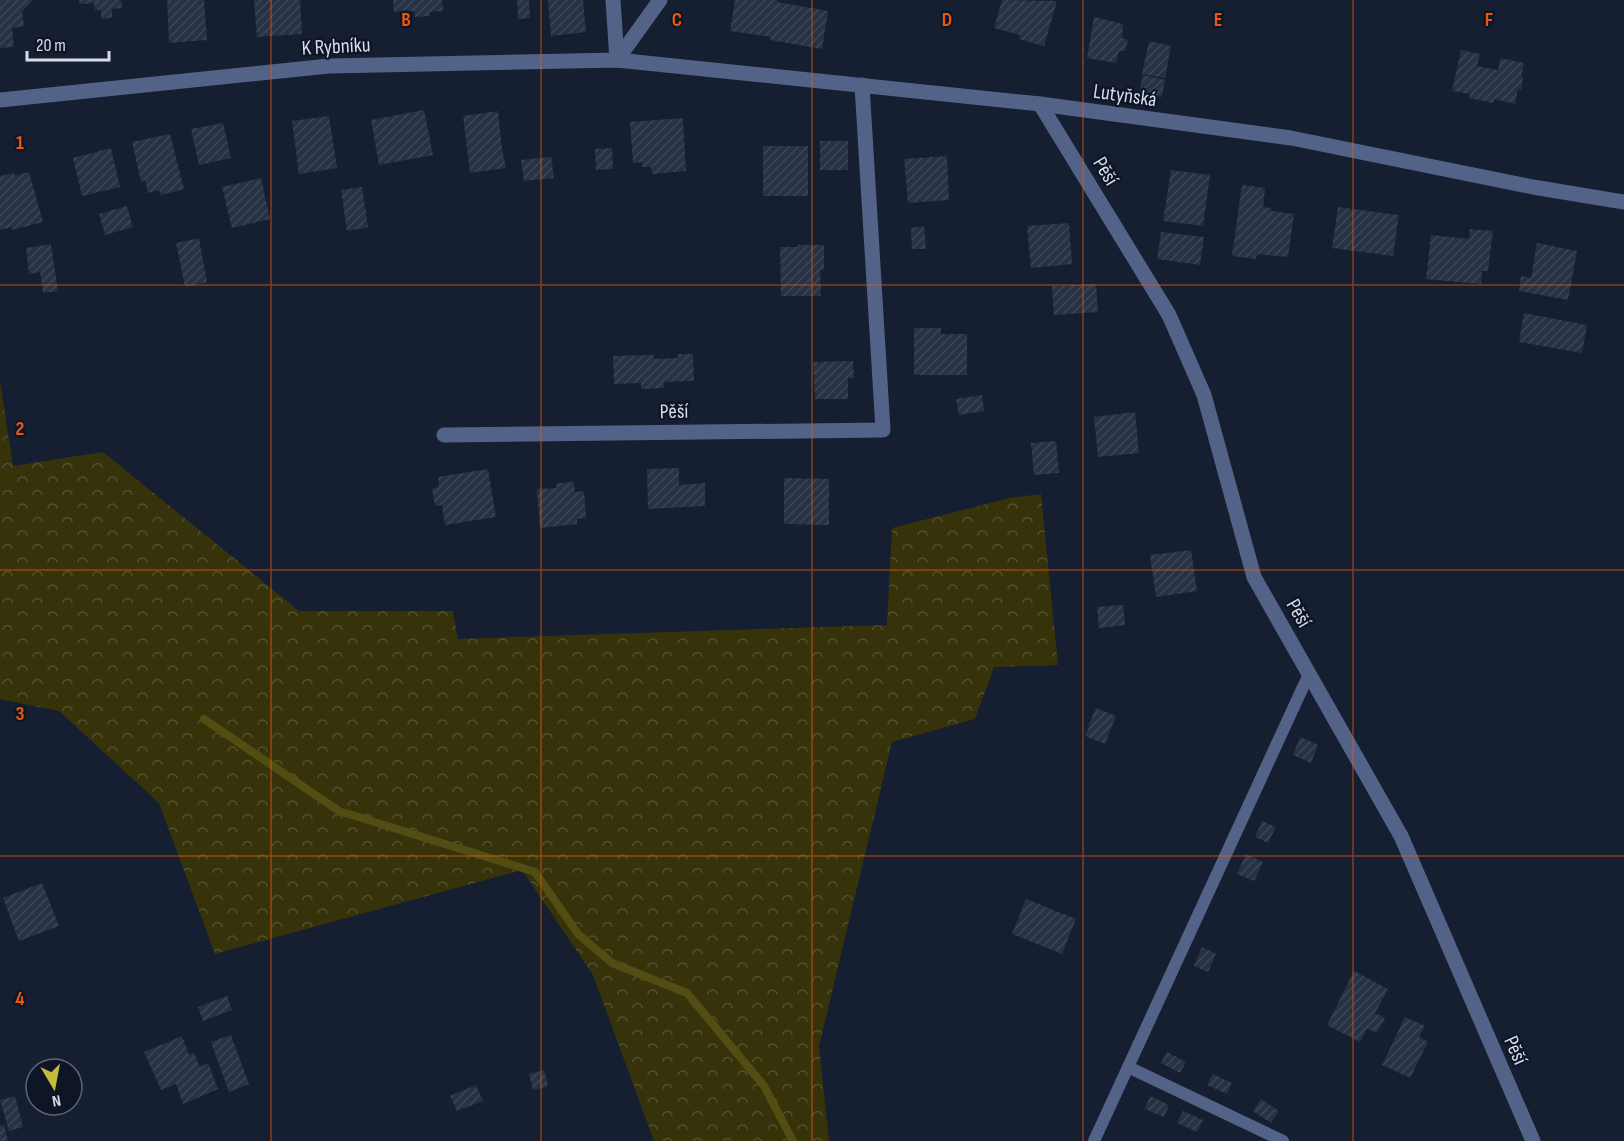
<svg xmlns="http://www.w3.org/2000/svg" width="1624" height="1141" viewBox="0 0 1624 1141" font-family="'Sofia Sans Condensed',sans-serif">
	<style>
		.forest { fill: url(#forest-crowns) }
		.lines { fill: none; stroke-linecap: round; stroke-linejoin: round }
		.stream { stroke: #524e13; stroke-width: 8 }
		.building { fill: url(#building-hatch) }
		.lane { stroke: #526387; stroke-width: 12 }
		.street { stroke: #526387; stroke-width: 15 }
		.grid { fill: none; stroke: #e8590c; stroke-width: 1.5; stroke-opacity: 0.55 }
		.labels { text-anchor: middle; stroke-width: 4.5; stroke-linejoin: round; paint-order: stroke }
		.street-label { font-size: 21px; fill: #d7ddea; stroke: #0d1527 }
		.grid-label { font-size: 20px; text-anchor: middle; font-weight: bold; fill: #e8590c; stroke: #0d1527; stroke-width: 4.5; stroke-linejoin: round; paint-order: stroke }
	</style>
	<defs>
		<pattern id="forest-crowns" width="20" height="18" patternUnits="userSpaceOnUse" patternTransform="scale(1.5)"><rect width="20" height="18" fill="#36330b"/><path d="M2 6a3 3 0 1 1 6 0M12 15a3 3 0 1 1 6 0" fill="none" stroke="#52502f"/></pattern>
		<pattern id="building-hatch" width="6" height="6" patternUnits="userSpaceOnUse" patternTransform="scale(1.5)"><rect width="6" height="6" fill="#283245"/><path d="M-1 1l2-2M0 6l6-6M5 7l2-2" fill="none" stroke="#3c4657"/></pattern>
	</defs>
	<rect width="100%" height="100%" fill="#161e31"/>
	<path class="forest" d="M0,381L13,466L103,452L299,611H453L458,639L887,625L892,528L1010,498L1041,494L1058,665L994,667L975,719L892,742L819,1046L829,1141H654L593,975L522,870L215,954L159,803L59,711L0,699Z"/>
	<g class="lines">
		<path class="stream" d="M204,719L339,811L535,872L578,934L612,963L687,993L764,1086L793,1141"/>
	</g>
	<g class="building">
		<path d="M0,0H33L22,12L24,26L12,28L14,47L0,48Z"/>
		<path d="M79,0H121L122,8L112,9V18L101,19V10H95L94,3L80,4Z"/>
		<path d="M167,0H204L207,40L169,43Z"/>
		<path d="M254,0H300L302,34L257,37Z"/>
		<path d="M393,0H442L443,11L429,12L430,16L415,17L414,11L394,12Z"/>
		<path d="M517,0H529L530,18L518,19Z"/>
		<path d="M548,0H583L586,32L551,36Z"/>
		<path d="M735,0H777V2L828,11L822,49L770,40L771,37L730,31Z"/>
		<path d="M1002,0L1057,1L1044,46L1019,39L1020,35L994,28Z"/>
		<path d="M1094,17L1123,24L1122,38L1128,40L1125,51H1119L1116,63L1087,58Z"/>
		<path d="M1149,41L1171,46L1165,78L1142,74Z"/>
		<path d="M1461,50L1480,54L1477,66L1498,70L1500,58L1524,63L1521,77L1523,78L1521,90L1518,89L1515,104L1494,99L1493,103L1469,98L1470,94L1452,91Z"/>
		<path d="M1143,75L1165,80L1162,97L1139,93Z"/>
		<path d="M424,110L433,155L379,165L371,120Z"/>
		<path d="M498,111L502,149L506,168L470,173L463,116Z"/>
		<path d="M329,116L337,168L299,174L292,121Z"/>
		<path d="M683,118L686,171L652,174L651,167H642V162L633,163L630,122Z"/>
		<path d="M223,123L231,158L199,165L191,129Z"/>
		<path d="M170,134L184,189L161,195L159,190L148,193L145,180L141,182L132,142Z"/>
		<rect x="820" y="141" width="28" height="29"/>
		<rect x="763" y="146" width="45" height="50"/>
		<path d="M111,148L120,187L82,196L73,158Z"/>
		<path d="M612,148L613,169L596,170L595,149Z"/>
		<path d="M947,156L949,200L908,203L904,159Z"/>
		<path d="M551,157L554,178L524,181L521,160Z"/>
		<path d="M1171,170L1210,175L1203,226L1163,221Z"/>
		<path d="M29,172L43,222L12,230V227L0,230V176L14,173L15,176Z"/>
		<path d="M261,178L270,219L232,228L222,187Z"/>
		<path d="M1242,185L1265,188L1263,207L1271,208V211L1294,214L1288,257L1257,254L1256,259L1232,256Z"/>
		<path d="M362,187L368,227L347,231L341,190Z"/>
		<path d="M127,206L133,227L105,235L99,214Z"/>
		<path d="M1338,207L1399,215L1393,256L1332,248Z"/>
		<path d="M1069,223L1072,264L1031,268L1027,226Z"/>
		<path d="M924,226L926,249H912L911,228Z"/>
		<path d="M1470,229L1493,231L1488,271H1482L1481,284L1426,279L1431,235L1469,239Z"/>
		<path d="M1161,232L1204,237L1200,265L1157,259Z"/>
		<path d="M199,238L207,282L185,287L176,243Z"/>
		<path d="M1537,243L1577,251L1568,300L1519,291L1521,276L1531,278Z"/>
		<path d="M51,244L58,291L43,293L40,272L29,274L26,248Z"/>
		<path d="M798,245H824V270H820L821,296H781L780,247H798Z"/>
		<path d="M1096,284L1098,312L1054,315L1052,286Z"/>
		<path d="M1524,313L1587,325L1582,353L1519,342Z"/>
		<path d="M914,328H941V334H967V375H914Z"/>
		<path d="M678,354H693L694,381L664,382V388L641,389V383L614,384L613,356L654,355V359L678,358Z"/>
		<path d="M853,361L854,378H848V399H815L813,362Z"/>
		<path d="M982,395L984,411L959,415L956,399Z"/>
		<path d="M1135,412L1139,453L1098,457L1094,417Z"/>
		<path d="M1056,441L1059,473L1034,475L1031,443Z"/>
		<path d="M679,468V485L705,483V506L648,509L647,469Z"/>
		<path d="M488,469L496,517L445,525L442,505L435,506L432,489L439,487L438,477Z"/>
		<path d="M784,478L829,479V525L784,524Z"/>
		<path d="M574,482L575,492L584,491L586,518L577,519V524L540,528L537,489L556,488L557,483Z"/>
		<path d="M1191,550L1197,591L1156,597L1150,555Z"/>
		<path d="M1123,605L1125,625L1099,628L1097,607Z"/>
		<path d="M1096,708L1116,716L1105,744L1085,736L1090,725L1087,724L1090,722Z"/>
		<path d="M1300,737L1318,745L1311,763L1293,755Z"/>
		<path d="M1262,821L1276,827L1268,843L1255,837Z"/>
		<path d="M1246,854L1263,862L1254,881L1237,874Z"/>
		<path d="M42,883L59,926L19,941L3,898Z"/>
		<path d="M1026,899L1076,919L1062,954L1012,934Z"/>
		<path d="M1202,947L1216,954L1208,972L1194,966Z"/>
		<path d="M1354,971L1388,989L1375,1013L1385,1018L1377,1033L1367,1029L1360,1042L1327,1025Z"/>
		<path d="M227,996L232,1010L203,1021L198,1007Z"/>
		<path d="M1405,1017L1425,1026L1419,1037L1428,1042L1410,1078L1382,1065Z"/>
		<path d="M231,1035L249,1084L229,1092L211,1042Z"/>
		<path d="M182,1036L189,1055L194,1053L200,1067L208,1063L218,1089L183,1104L176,1084L161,1090L144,1052Z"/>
		<path d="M1167,1052L1186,1062L1180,1073L1161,1063Z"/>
		<path d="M544,1070L548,1086L533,1090L529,1074Z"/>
		<path d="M1213,1074L1232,1083L1227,1094L1207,1085Z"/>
		<path d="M476,1085L483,1101L457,1111L450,1096Z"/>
		<path d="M15,1096L23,1127L9,1131L0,1100Z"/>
		<path d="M1150,1096L1169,1105L1164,1117L1145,1109Z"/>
		<path d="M1261,1099L1279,1111L1271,1123L1253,1111Z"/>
		<path d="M1183,1111L1203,1120L1197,1132L1177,1123Z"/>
		<path d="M4,1125L8,1141H0V1126Z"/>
	</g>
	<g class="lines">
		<g class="lane">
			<path d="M1128,1067L1283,1141"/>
			<path d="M1094,1141L1309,674"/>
		</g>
		<g class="street">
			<path d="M613,0L617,60"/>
			<path d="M617,60L660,0"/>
			<path d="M0,100L329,66L617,60L1040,104L1291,138L1533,187L1624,202"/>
			<path d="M1040,104L1169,315L1204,395L1254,577L1401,836L1533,1141"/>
			<path d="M444,435L883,430L862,85"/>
		</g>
	</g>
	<path class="grid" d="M271,0V1141M541,0V1141M812,0V1141M1083,0V1141M1353,0V1141M0,285H1624M0,570H1624M0,856H1624"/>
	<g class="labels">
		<g class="street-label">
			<text transform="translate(336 46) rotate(-3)" y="7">K Rybníku</text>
			<text transform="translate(1125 95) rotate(8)" y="7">Lutyňská</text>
			<text transform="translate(1106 171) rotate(59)" y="7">Pěší</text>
			<text transform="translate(674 411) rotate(-1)" y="7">Pěší</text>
			<text transform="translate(1299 613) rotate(60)" y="7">Pěší</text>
			<text transform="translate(1516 1050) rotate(66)" y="7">Pěší</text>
		</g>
	</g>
	<g class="grid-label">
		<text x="406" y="26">B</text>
		<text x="677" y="26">C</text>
		<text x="947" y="26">D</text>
		<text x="1218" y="26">E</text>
		<text x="1489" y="26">F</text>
		<text x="20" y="149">1</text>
		<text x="20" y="435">2</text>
		<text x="20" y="720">3</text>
		<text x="20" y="1005">4</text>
	</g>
	<g transform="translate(54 1087) rotate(170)"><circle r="28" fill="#0d1527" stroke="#5e6575" stroke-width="1.5"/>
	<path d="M0-4.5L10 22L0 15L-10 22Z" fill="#c5bc3d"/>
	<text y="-9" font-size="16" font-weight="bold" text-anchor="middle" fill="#d7ddea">N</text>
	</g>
	<path d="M27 51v9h82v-9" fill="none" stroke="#d7ddea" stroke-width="3"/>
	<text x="36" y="51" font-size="18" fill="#d7ddea" stroke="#0d1527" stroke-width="4.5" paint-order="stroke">20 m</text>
</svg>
